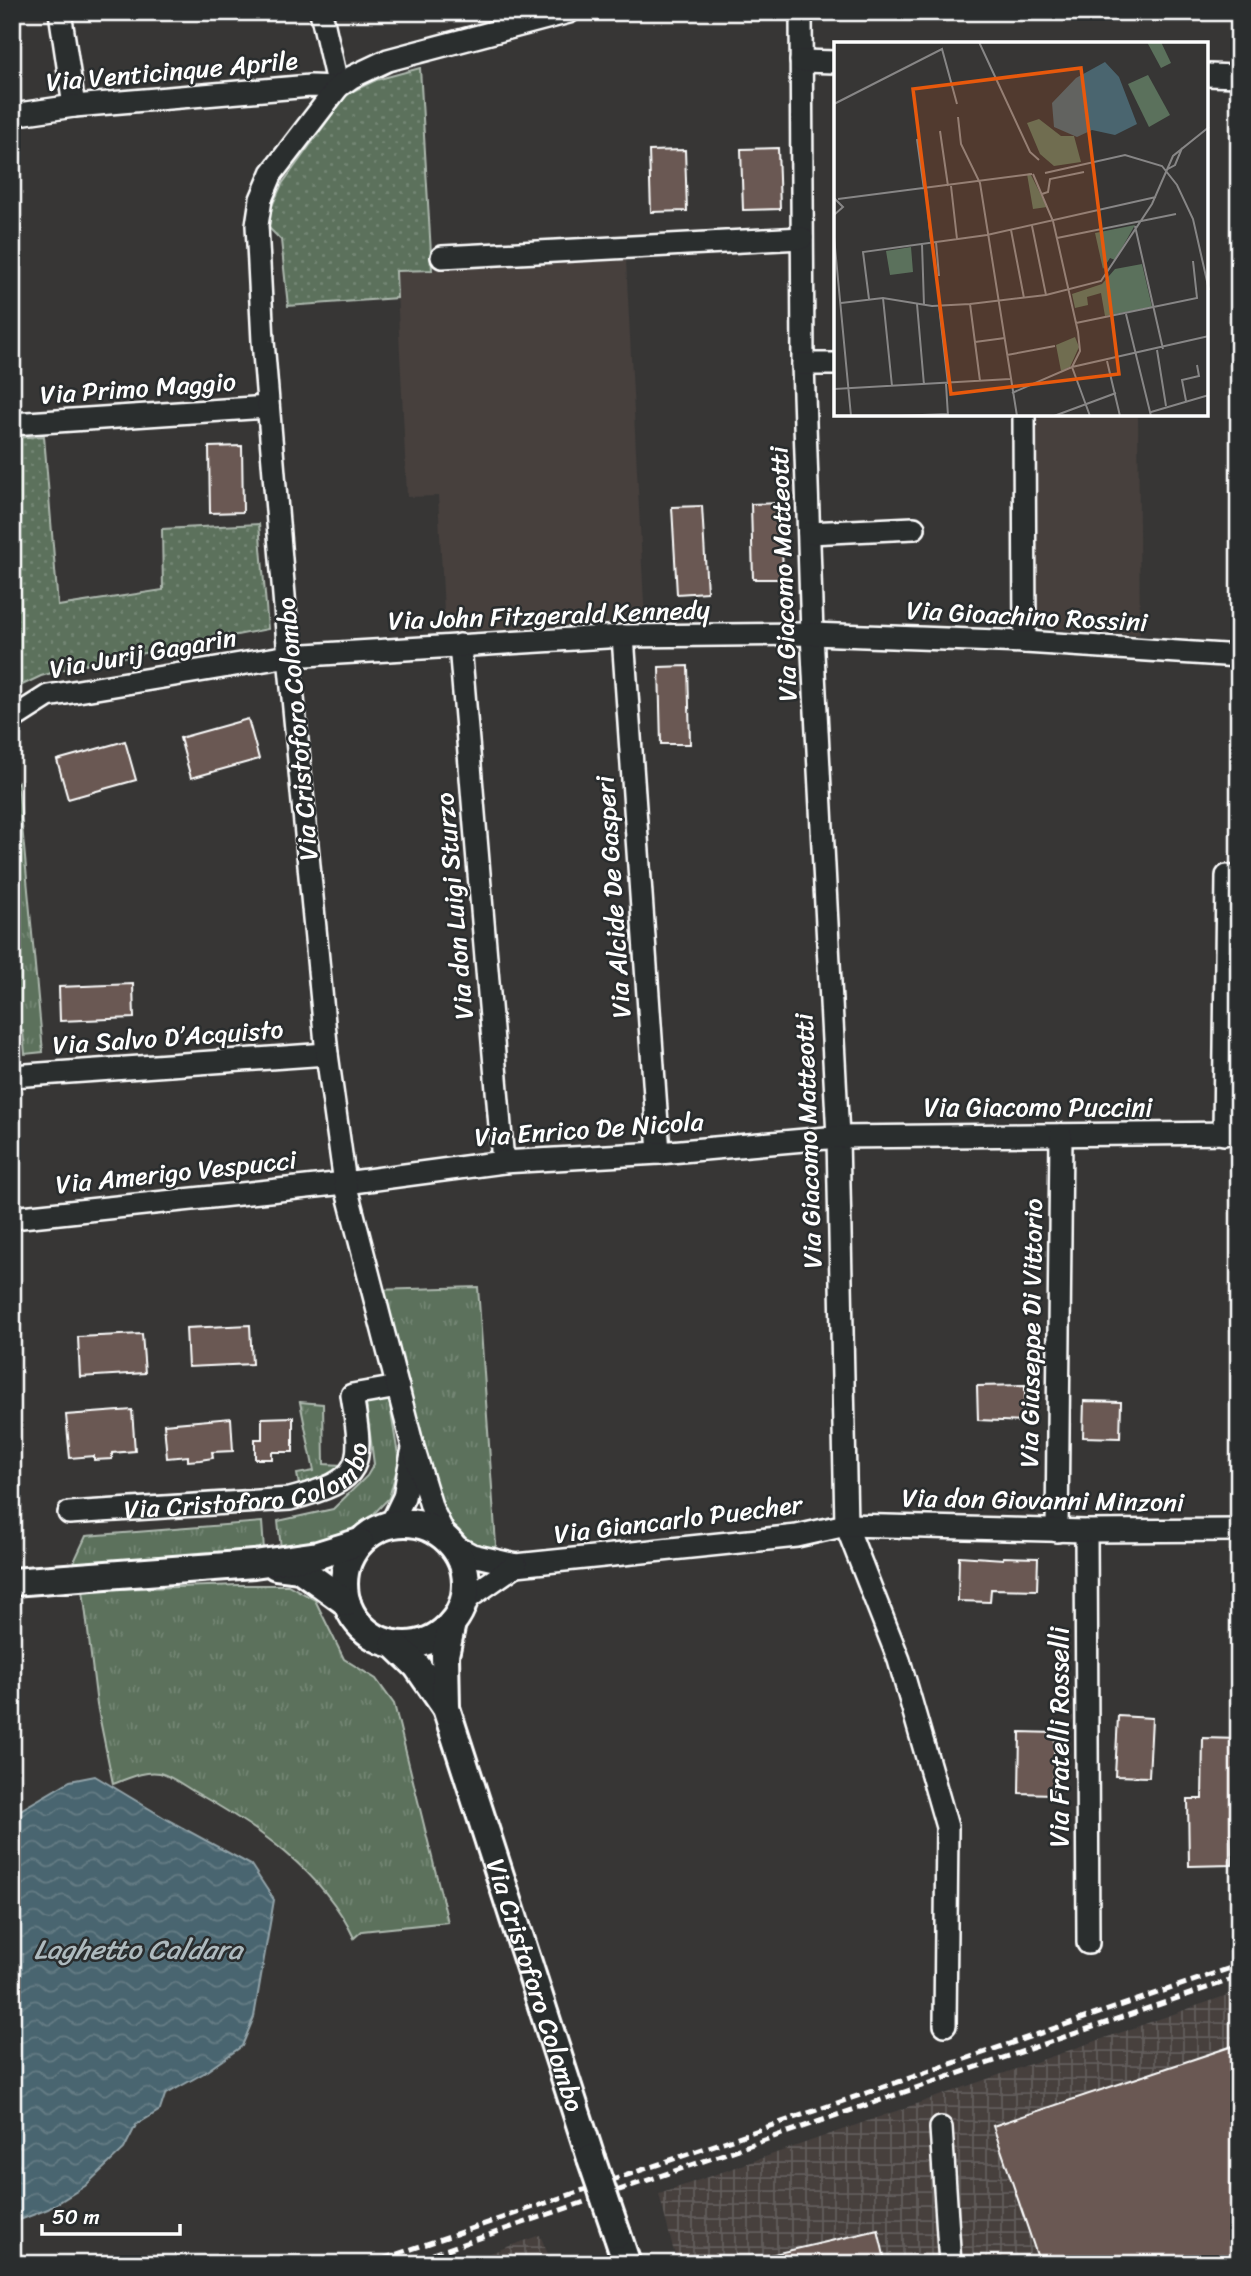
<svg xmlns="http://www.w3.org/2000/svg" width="1251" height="2276" viewBox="0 0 1251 2276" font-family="Sriracha,sans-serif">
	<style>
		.built { fill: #46403e }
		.industrial { fill: url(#industrial-grid) }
		.grass { fill: url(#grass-tufts); stroke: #adb8ae; stroke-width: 2 }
		.park { fill: url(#park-dots); stroke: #adb8ae; stroke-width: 2 }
		.water { fill: url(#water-waves); stroke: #92a3a9; stroke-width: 2 }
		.building { fill: #6a5952; stroke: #fff; stroke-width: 2 }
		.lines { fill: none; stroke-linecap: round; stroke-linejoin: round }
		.minor-casing { stroke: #fff; stroke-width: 26 }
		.tertiary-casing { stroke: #fff; stroke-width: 32 }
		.minor { stroke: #2a2d2e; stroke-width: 21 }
		.tertiary { stroke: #2a2d2e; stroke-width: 26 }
		.rail { stroke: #fff; stroke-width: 5; stroke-dasharray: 10 5; stroke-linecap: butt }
		.tertiary-bridge-casing { stroke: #fff; stroke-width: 32; stroke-linecap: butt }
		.tertiary-bridge { stroke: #2a2d2e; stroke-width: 26 }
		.labels { text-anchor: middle; stroke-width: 5; stroke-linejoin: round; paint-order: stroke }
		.street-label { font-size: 26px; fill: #fff; stroke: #2a2d2e }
		.water-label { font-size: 28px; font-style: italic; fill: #aebabe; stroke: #2a2d2e }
		.inset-road { fill: none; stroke: #878686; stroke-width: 2 }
		.view { fill: #e8590c; fill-opacity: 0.15; stroke: #e8590c; stroke-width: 3.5 }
		.inset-edge { fill: none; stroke: #fff; stroke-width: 3.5 }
	</style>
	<defs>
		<pattern id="industrial-grid" width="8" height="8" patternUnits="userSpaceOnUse" patternTransform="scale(1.75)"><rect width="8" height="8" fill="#46403e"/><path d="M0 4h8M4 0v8" fill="none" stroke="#625d5b"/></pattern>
		<pattern id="grass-tufts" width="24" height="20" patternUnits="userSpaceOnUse" patternTransform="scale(1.75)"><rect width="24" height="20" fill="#5b715c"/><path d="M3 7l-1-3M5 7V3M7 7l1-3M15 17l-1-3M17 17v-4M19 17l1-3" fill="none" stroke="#748674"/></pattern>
		<pattern id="park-dots" width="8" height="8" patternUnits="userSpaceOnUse" patternTransform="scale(1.75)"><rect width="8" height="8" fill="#5b715c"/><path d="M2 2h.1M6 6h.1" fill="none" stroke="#748674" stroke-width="1.8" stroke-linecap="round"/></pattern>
		<pattern id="water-waves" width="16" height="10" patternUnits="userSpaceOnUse" patternTransform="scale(1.75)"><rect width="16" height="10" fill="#4a656f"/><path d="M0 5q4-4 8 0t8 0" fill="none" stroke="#657c85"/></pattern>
	</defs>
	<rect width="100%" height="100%" fill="#373635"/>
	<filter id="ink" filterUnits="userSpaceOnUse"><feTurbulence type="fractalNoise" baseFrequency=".0143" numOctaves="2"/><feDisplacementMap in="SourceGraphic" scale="14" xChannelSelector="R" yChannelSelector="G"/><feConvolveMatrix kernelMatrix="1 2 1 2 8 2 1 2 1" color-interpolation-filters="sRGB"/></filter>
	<g filter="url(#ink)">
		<g class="built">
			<path d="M626,260L645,622L445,632L438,496L407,497L396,271Z"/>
			<path d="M1035,415H1138L1140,635L1036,627Z"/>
		</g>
		<g class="industrial">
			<path d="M1239,1991V2264H677L659,2194Z"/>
			<path d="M540,2235L552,2264H460Z"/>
		</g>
		<g class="grass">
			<path d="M18,782L43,1052L25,1054L23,1031L12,1032V789Z"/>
			<path d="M478,1287L496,1545L492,1552L453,1536L434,1503L376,1290Z"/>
			<path d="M389,1400L399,1461L389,1498L362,1526L331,1542L281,1549L278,1521L333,1509L367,1476L374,1464L366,1404Z"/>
			<path d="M300,1402L323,1404L324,1464L342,1465L341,1470L300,1491L297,1474L314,1471Z"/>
			<path d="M262,1522L264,1550L72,1566L86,1536Z"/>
			<path d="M239,1585H288L315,1600L344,1659L376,1679L394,1704L448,1922L362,1931L354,1938C323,1871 256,1826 193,1791C183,1785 171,1776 160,1773C144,1770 127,1779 113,1784L97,1705L83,1590Z"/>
		</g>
		<g class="park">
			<path d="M420,68L432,270L396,271L397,298L288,306L281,240L269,228L271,208L282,184L347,94L376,80Z"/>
			<path d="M44,436L58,606L163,590L162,529L259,524L268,629L77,666L41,676L12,690V438Z"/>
		</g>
		<path class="water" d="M95,1776L168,1820L251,1865L274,1900L254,2017L242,2046L204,2073L165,2095L160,2110L136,2125L124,2149L85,2186L48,2209L12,2223V1815L70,1781Z"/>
		<g class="building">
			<path d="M778,148L780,209L743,210L741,149Z"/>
			<path d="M685,150L687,211L651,212L649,151Z"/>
			<path d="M242,446L243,512L210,513L209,447Z"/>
			<path d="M781,503L783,579H753L751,504Z"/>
			<path d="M702,506L707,592L677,594L672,507Z"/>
			<path d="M688,666L690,744H661L659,667Z"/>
			<path d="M248,719L259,759L191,778L180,738Z"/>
			<path d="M125,741L136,780L68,799L57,760Z"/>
			<path d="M133,984L134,1018L60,1021L59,987Z"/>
			<path d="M250,1325L252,1364L188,1367L186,1328Z"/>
			<path d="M142,1334L145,1373L80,1377L78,1337Z"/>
			<path d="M1025,1385V1422L978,1420L977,1386Z"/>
			<path d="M1084,1401L1121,1402L1120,1438L1083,1437Z"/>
			<path d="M132,1410L135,1451L112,1453V1459L94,1460V1456L70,1458L66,1415Z"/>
			<path d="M293,1417V1452H272V1459H255V1439H262V1418Z"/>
			<path d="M231,1418L233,1451L212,1452L213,1458L200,1460L188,1461V1456L167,1458L164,1424Z"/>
			<path d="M959,1556L1003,1559V1557L1038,1558L1037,1590L991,1589L990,1602L958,1601Z"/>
			<path d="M1118,1716L1152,1718L1149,1777L1115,1776Z"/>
			<path d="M1020,1732L1055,1733L1053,1794L1019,1793Z"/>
			<path d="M1203,1738L1239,1739V1772H1234L1232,1865L1189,1866L1188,1799H1202Z"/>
			<path d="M1239,2044V2264H1040L993,2126Z"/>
			<path d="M878,2230L886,2264H758L757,2258Z"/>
		</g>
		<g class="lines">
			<defs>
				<g id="minor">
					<path d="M60,12L74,106"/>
					<path d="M321,12L338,87"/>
					<path d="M801,12L803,364L812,634L838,1137L846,1525L899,1660L947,1827L945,2025"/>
					<path d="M801,61L836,62"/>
					<path d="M1207,75L1239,76"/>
					<path d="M12,115L74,106L310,86L338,87"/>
					<path d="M442,257L802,238"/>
					<path d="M803,364H836"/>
					<path d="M1024,415L1025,642"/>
					<path d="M12,424L268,407"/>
					<path d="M809,533L914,528"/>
					<path d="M623,636L659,1153"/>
					<path d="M460,645L503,1162"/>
					<path d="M12,719L48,696L289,656L623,636L812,634L1025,642L1239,656"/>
					<path d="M12,1076L327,1054"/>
					<path d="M1224,1134L1227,876"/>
					<path d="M12,1218L345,1183L503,1162L659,1153L838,1137L1239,1133"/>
					<path id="s1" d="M69,1513L290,1499C364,1480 364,1467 352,1395L398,1387"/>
					<path d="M391,1524L404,1497L412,1453"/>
					<path d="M1057,1531L1061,1135"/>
					<path d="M1086,1531L1088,1943"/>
					<path d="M446,1538L432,1509L413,1447L345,1183L327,1054L289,656L263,341L257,225L261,199L272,173L338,87L352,77L388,60L569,12"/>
					<path d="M453,1545L472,1555L516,1565L797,1536L846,1525L1086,1531L1239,1530"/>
					<path d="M463,1605L471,1596L516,1565"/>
					<path d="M941,2128L950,2264"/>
				</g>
				<g id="tertiary">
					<circle cx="405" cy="1584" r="61"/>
					<path d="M276,1566L300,1569L347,1603"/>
					<path d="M12,1582L254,1564L318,1555L360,1542"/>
					<path id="s2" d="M394,1644L417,1666L446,1708L591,2158"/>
					<path d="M446,1708L445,1655L452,1623"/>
					<path d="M617,2234L627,2264"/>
				</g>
			</defs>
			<use href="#minor" class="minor-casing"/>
			<use href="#tertiary" class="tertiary-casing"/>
			<use href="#minor" class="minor"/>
			<use href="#tertiary" class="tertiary"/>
			<g class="rail">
				<path d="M368,2264L1239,1965"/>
				<path d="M404,2264L1239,1977"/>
			</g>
			<defs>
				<path id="tertiary-bridge" d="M591,2158L617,2234"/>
			</defs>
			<use href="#tertiary-bridge" class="tertiary-bridge-casing"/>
			<use href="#tertiary-bridge" class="tertiary-bridge"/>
		</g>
	</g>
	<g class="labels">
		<g class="street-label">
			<text transform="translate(172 71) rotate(-5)" y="9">Via Venticinque Aprile</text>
			<text transform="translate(138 388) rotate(-4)" y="9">Via Primo Maggio</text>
			<text transform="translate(783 574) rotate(-92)" y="9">Via Giacomo Matteotti</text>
			<text transform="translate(549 615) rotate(-2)" y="9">Via John Fitzgerald Kennedy</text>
			<text transform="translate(1027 616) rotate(3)" y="9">Via Gioachino Rossini</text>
			<text transform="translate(143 653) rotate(-10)" y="9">Via Jurij Gagarin</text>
			<text transform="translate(297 729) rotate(-95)" y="9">Via Cristoforo Colombo</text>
			<text transform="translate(613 897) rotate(-94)" y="9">Via Alcide De Gasperi</text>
			<text transform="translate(454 906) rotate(-95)" y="9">Via don Luigi Sturzo</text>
			<text transform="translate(168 1037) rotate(-4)" y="9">Via Salvo D’Acquisto</text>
			<text x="1038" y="1116">Via Giacomo Puccini</text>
			<text transform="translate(589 1129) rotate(-4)" y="9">Via Enrico De Nicola</text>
			<text transform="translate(808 1141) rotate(-92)" y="9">Via Giacomo Matteotti</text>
			<text transform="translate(176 1172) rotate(-6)" y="9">Via Amerigo Vespucci</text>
			<text transform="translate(1031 1333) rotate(-89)" y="9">Via Giuseppe Di Vittorio</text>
			<text dy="9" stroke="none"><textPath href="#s1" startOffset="187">Via Cristoforo Colombo</textPath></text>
			<text transform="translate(1043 1500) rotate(1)" y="9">Via don Giovanni Minzoni</text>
			<text transform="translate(678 1519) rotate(-7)" y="9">Via Giancarlo Puecher</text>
			<text transform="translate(1059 1737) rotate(-90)" y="9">Via Fratelli Rosselli</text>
			<text dy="9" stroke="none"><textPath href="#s2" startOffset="374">Via Cristoforo Colombo</textPath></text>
		</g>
		<g class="water-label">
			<text x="138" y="1959">Laghetto Caldara</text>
		</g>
	</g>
	<g transform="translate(834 42)">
		<rect width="374" height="374" fill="#373635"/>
		<path d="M205,77L227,94H240L247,120L220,124L206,112L193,81ZM196,131L213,165L199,167L193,132ZM301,183L281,218L276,216L269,227L261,191ZM77,205L79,230L56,233L52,209Z" fill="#5b715c"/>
		<path d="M313,0H327L337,21L327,26Z" fill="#5b715c"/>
		<path d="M308,222L318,265L271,274L267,251L253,255L254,263L241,266L238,252L268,242L281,227ZM241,295L245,305L236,325L227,329L222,303Z" fill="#5b715c"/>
		<path d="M314,33L336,73L315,85L294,42Z" fill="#5b715c"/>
		<path d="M271,20L285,35L303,82L281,93L258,88L243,95L220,85L218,61L242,36Z" fill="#4a656f"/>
		<path class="inset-road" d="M145,0L196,110L205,118M0,62L108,7L123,62M124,75L127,102L146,141L183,374M106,89L114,144M83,97L90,147M332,128L341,123L348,106M211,131L291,113L328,124L343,143L359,177L375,248M199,132L219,179L244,290L246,309L238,325M117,144L123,197M92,147L97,200M208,152L214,150L216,137L250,130M0,156L9,165L0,173M4,157L198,132M198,184L212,253M301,184L329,307M177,188L190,256M0,195L17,374M223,196L342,172M102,200L105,234M88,202L90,263M49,256L58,344M35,257L29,210L153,193L322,155M7,261L49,256L98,264L136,262L212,253L267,239L318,162L339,114L375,85M83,262L90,343M136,262L146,339M105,264L114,342M292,272L317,374M242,281L363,256L359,219M141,300L171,296M323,308L332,364M173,313L221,304M273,319L286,374M238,325L256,374M112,342L114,374M0,347L176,337M178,351L238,325L375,294M352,359L348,338L365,334L363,323M317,370L375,353M62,374L114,372M220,374L282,351"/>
		<path class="view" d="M247,26L285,332L117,352L79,47Z"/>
		<rect width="374" height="374" class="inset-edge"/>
	</g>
	<rect width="1251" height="2276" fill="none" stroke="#2a2d2e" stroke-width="42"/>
	<rect x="21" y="21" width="1209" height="2234" fill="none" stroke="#fff" stroke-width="2.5" filter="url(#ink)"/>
	<path d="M42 2224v10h138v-10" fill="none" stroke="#ffffff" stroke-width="3.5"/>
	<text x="52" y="2224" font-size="21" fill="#ffffff" stroke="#2a2d2e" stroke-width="5" paint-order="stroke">50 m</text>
</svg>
